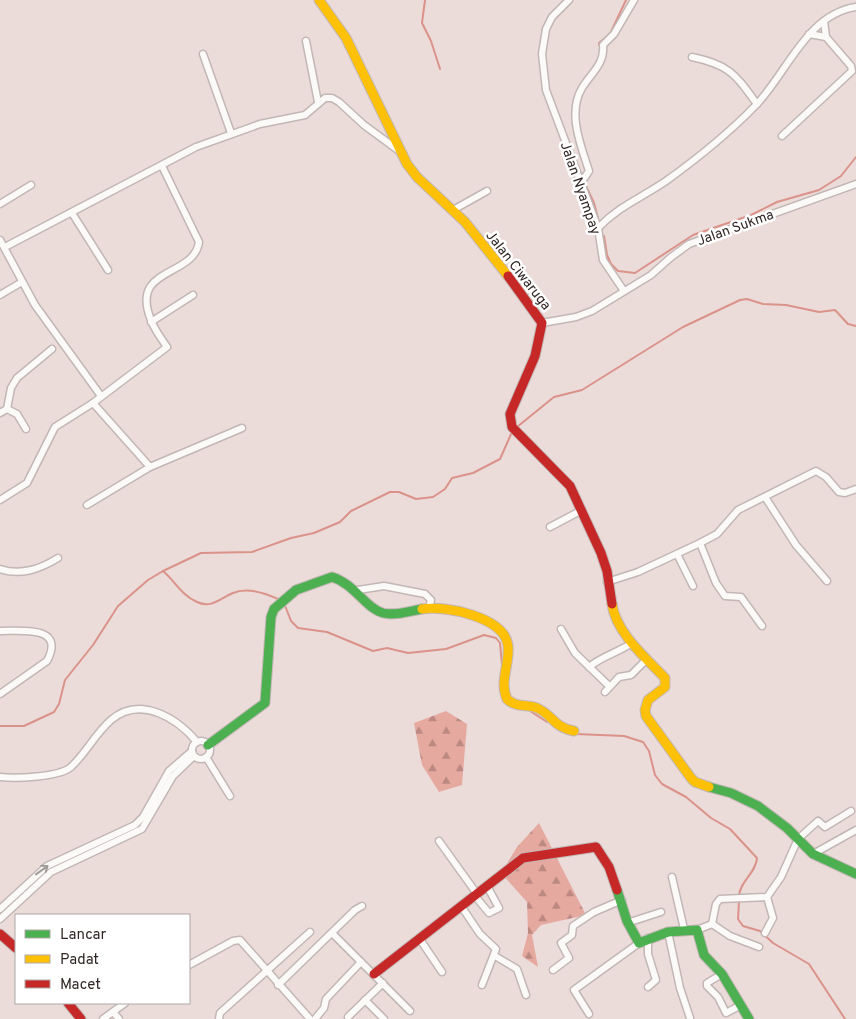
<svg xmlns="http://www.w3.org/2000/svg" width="856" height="1019" viewBox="0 0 856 1019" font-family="Overpass,sans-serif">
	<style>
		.forest { fill: url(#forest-firs) }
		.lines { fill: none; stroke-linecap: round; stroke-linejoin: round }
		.stream { stroke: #db9289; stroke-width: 2 }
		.street-casing { stroke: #c2b7b5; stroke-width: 9 }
		.fast-casing { stroke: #c2b7b5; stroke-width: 11 }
		.slow-casing { stroke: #c2b7b5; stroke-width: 11 }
		.jam-casing { stroke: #c2b7b5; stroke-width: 11 }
		.street { stroke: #fcfaf9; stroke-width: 6 }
		.fast { stroke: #4caf50; stroke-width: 9 }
		.slow { stroke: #ffc107; stroke-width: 9 }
		.jam { stroke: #c62828; stroke-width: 9 }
		.oneway { stroke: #a19b9a }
		.labels { text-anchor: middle; stroke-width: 5; stroke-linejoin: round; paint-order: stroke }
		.street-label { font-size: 14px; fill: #312625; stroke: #fff }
	</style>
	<defs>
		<pattern id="forest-firs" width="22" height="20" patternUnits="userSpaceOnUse" patternTransform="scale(1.25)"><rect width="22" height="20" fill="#e6a9a0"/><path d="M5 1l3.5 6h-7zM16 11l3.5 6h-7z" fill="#bb8982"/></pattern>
	</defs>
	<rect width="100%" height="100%" fill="#ebdcda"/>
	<g class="forest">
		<path d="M446,711L467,724L462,785L439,792L422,765L414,723Z"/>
		<path d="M539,823L586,915L541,925L532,935L538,967L522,956L528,933L527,902L501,873L517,847Z"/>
	</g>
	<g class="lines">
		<g class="stream">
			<path d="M425,0L422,23L431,41L440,69"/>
			<path d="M600,47L599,43L610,34L626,0"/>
			<path d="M586,186L594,203L598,218"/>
			<path d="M604,236L607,255L611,264L618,271L635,273L693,235L751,215L777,202L819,190L841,176L856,157"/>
			<path d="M517,427L554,397L582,390L683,327L740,300L747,299L763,304L786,305L819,312L835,310L848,324L856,326"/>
			<path d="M163,571C174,580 182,596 197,602C211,609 221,598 233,593C247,587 265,593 278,599"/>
			<path d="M284,603L291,621L298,628L327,632L373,651L387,648L408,653L446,649L484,635L496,638L500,643L502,665"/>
			<path d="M530,711L547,722"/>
			<path d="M0,726H24L54,712L59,704L65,680L93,645L118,606L148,580L163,571L201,553L252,552L291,538L314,533L340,522L351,511L390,492H399L416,499L433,497L445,489L452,478L473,473L500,459L512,432"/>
			<path d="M576,734L624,736L643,742L649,751L655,775L662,784L686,797L711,818L730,829L757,858C756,873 740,881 739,896"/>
			<path d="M739,901L738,919L743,926L760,931L773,943L809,964L845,1019"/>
		</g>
		<defs>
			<g id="street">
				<path d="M569,0L552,17L546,29L542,54L546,90L598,228L603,260L624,291"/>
				<path d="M809,34L826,37"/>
				<path d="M306,41L318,102"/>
				<path d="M203,54L231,133"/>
				<path d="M692,57C730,65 735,74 757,104"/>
				<path d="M782,136L852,71L851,66L826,37L824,21"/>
				<path d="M162,166L199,242C194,278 129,266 151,320C154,329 161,338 167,347L93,403L150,467L242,428"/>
				<path d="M581,183L589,171C581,146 567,113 582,88C591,73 605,64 603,45L614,34L634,0"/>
				<path d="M0,204L31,185"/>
				<path d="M453,210L487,191"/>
				<path d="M72,213L108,270"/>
				<path d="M598,228C619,206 641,198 666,181C698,158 729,133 756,105C787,73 807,14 856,7"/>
				<path d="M0,240L35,305L101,396"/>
				<path d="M5,247L196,147L260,124L305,115L325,98H332L339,102L364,125L398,150"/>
				<path d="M0,295L22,282"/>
				<path d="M151,322L193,295"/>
				<path d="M542,323L576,317L592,311L651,275L670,258L689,244L856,184"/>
				<path d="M7,409L17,414L26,429"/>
				<path d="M0,413L7,409L11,388L17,378L52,349"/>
				<path d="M765,497L796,545L827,581"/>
				<path d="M0,500L27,483L55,427L93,403"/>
				<path d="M87,505L150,467"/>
				<path d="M550,527L582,510"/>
				<path d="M700,543L716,583L725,596L741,597L762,626"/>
				<path d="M677,554L693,586"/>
				<path d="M0,569C21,576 40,569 58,558"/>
				<path d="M607,582L638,572L700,543L717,534L738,510L816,471L826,477L839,492L845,493L856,489"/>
				<path d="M358,590L384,586L425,594L431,600L429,608"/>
				<path d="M561,629L575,653L609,686"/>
				<path d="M0,631C21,631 66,625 47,661L0,694"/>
				<path d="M589,667C602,656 617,653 632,643"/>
				<path d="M605,692L619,677L631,675L646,660"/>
				<circle cx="201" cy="750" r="9"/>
				<path d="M206,757L230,796"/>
				<path d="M0,777C15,779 60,777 71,767C86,753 95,734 111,720C140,695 177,718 197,742"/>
				<path d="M439,841L477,894"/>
				<path d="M813,854L856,830"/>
				<path d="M672,877L684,929"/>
				<path d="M475,896L489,913L499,908L487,886"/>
				<path d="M461,906L480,934L496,949L482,985"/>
				<path d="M0,909L47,866L135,825L143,817L169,771L192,751"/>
				<path d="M0,919L51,872L142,829L173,776L194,756"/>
				<path d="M627,923L661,912"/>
				<path d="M712,924L730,936L759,947"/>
				<path d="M697,930L712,924L716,904L720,899L767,897L781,877L798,839L818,821L825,827L851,811"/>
				<path d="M668,932L680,988L690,1018"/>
				<path d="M332,933L410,1011"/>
				<path d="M765,933L773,918L767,897"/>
				<path d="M419,938L442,972"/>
				<path d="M648,938V954L656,980L648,987"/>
				<path d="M495,956L517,969L526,995"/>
				<path d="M189,965L233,941L240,940L310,1019"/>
				<path d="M553,970L569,958L561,943L572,935L573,926L594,912L622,900"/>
				<path d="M722,974L707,983V986L718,997L726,1013L741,1005"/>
				<path d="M278,985L355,910L362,906"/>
				<path d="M365,1000L384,1019"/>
				<path d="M113,1012L119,1019"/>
				<path d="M589,1014L574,990L639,943"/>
				<path d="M348,1017L383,983"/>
				<path d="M103,1019L125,1003"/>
				<path d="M219,1019L220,1013L310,932"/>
				<path d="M315,1019L324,1008L326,999L361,962"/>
			</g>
			<g id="fast">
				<path d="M208,745L265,703L271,617L274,609L296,590L332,577C355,584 365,608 383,613C395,616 410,611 422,609"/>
				<path d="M709,787L731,793L758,806L787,828L813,854L856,874"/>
				<path d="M617,890L627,921L639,943L668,932L697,930L704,955L722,974L749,1019"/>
			</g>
			<g id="slow">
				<path d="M319,0L346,38L407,164L417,177L465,222L508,276"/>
				<path d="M612,604C616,633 646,658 665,678V687L648,700L645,710L646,716L691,778L695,782L709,787"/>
				<path d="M422,609C445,605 505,617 508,646C510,664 499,681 507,699C516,708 527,704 537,708C553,715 553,727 574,731"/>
			</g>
			<g id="jam">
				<path d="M508,276L542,323L535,356L510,414L512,427L570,486L601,553L607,571L612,604"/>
				<path d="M0,934L16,948"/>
				<path d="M374,974L523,858L596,847L609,867L617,890"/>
				<path d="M68,1003L81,1019"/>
			</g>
		</defs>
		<use href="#street" class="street-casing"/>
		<use href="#fast" class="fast-casing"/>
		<use href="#slow" class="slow-casing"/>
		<use href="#jam" class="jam-casing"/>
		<use href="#street" class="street"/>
		<use href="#fast" class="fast"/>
		<use href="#slow" class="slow"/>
		<use href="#jam" class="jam"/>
	</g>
	<defs><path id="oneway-shaft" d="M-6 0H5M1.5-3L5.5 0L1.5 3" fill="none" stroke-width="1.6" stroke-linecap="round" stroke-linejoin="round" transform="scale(1.25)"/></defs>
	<use class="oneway" href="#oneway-shaft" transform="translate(42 870) rotate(-36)"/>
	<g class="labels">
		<g class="street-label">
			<text transform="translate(581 188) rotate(71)" y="5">Jalan Nyampay</text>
			<text transform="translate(735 227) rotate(-20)" y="5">Jalan Sukma</text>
			<text transform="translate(519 270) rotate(52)" y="5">Jalan Ciwaruga</text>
		</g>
	</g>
	<rect x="15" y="914" width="175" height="90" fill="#ffffff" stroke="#ada8a8"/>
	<rect x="25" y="930" width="25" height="8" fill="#4caf50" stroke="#ada8a8"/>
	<text x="60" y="939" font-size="15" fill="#312625">Lancar</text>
	<rect x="25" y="955" width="25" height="8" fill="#ffc107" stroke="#ada8a8"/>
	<text x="60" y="964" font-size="15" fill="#312625">Padat</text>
	<rect x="25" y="980" width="25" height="8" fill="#c62828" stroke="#ada8a8"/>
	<text x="60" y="989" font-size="15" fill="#312625">Macet</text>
</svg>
